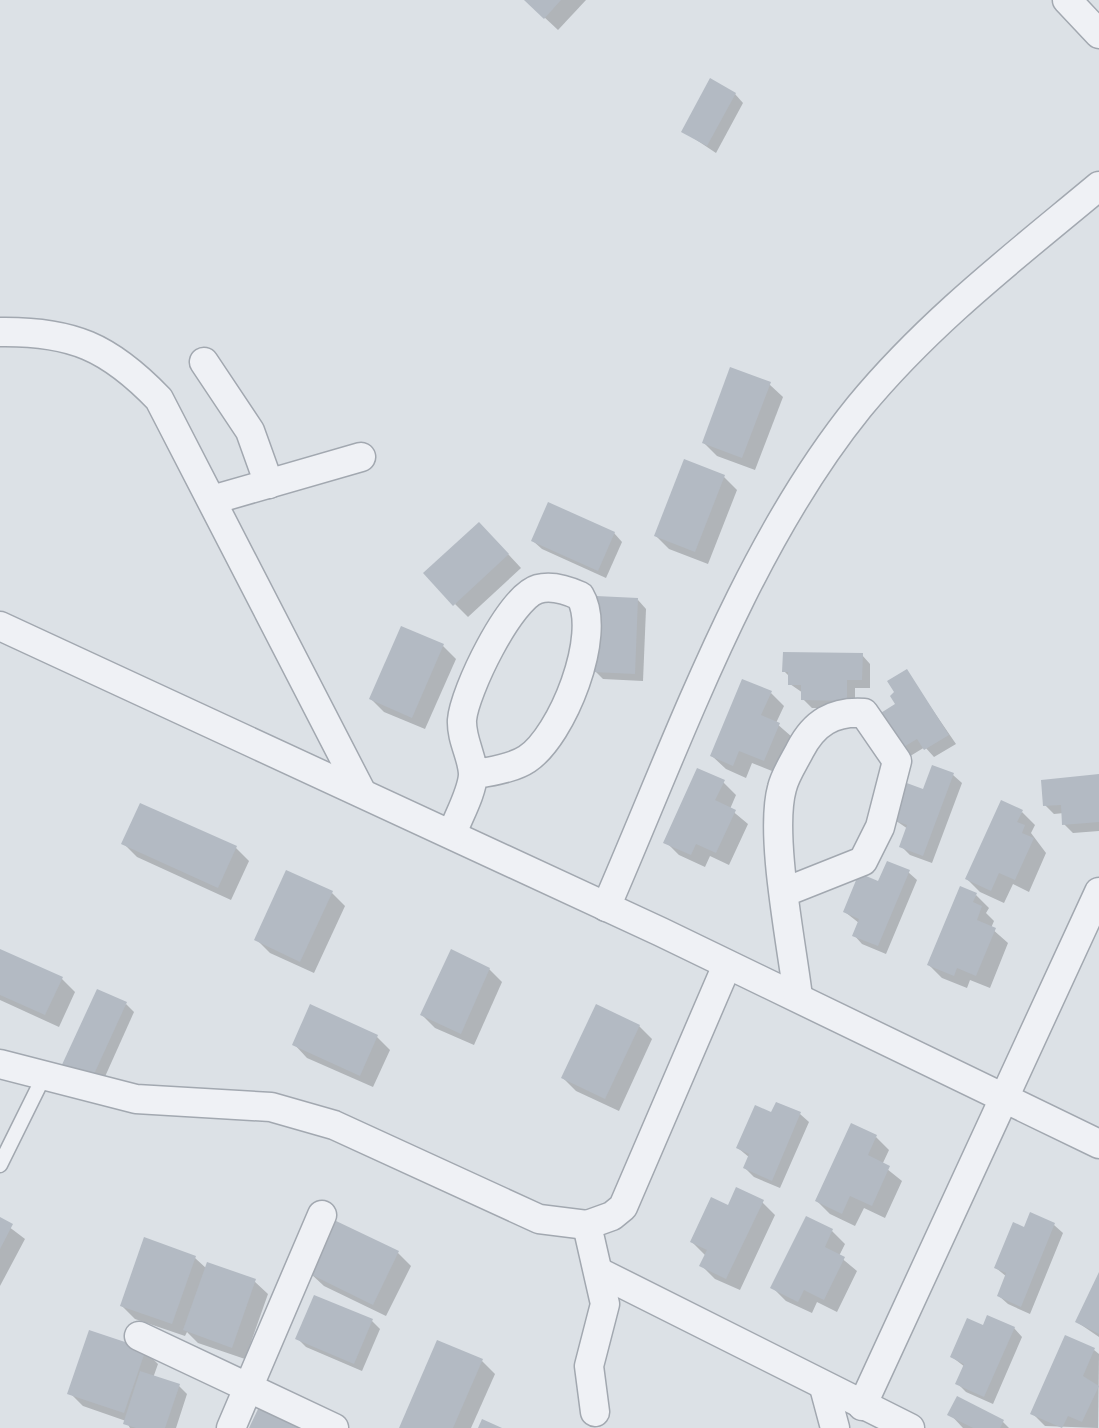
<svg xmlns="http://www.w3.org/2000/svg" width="1099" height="1428" viewBox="0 0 1099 1428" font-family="'DM Sans',sans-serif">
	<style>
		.shadow { fill: #0003 }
		.building { fill: #b3bac3 }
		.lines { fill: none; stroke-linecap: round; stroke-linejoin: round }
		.service-casing { stroke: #a2a8b0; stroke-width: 17 }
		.minor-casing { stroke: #a2a8b0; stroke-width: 31 }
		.service { stroke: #eff1f5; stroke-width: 14 }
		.minor { stroke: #eff1f5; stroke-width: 28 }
	</style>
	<rect width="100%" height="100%" fill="#dce1e6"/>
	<g class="shadow">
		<path d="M526,0H586L558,30Z"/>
		<path d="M735,94L743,103L716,153L683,131Z"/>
		<path d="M769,384L783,397L755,470L717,456L704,443Z"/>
		<path d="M724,477L737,490L708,564L669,549L656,536Z"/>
		<path d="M614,533L622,542L606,578L542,549L533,541Z"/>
		<path d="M492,537L521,568L468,617L455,604Z"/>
		<path d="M638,600L646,609L643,681L603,679L595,671Z"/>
		<path d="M443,646L456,659L425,729L384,712L371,699Z"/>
		<path d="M862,655L870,664V688H855V708H812L803,699V693L790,684V677L784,671Z"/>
		<path d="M906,671L956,744L934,757L925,747L907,758L878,717L898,705Z"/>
		<path d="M771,693L784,706L776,723L792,737L777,773L752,763L746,778L726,769L712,756Z"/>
		<path d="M953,775L962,783L932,863L910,855L901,846L908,829L892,818L924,792Z"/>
		<path d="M1099,776V831L1073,833L1064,824V813L1054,814L1045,805Z"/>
		<path d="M723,782L736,795L730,809L748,824L729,865L710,856L705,867L679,855L666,842Z"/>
		<path d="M1022,812L1035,825L1031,833L1046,853L1029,892L1013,884L1004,903L980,892L967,879Z"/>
		<path d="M124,844L236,848L249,861L231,900L137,857Z"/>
		<path d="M908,872L917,880L886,954L862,944L854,935L859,923L845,912L879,884Z"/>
		<path d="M332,893L345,906L314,973L270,953L257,940Z"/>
		<path d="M976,895L989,908L986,913L994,921L991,928L1008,943L990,988L970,980L967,988L942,978L929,965Z"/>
		<path d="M0,951L62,979L75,992L59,1027L0,1000Z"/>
		<path d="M489,969L502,982L474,1045L435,1028L422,1015Z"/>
		<path d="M126,1004L134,1012L99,1090L71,1077Z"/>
		<path d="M311,1007L377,1037L390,1050L373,1087L307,1058L294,1044Z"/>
		<path d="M639,1026L652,1039L619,1111L576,1091L563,1078Z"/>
		<path d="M777,1104L800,1114L809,1122L780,1188L754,1177L745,1168L750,1158L738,1148L772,1114Z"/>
		<path d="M876,1137L889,1150L882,1165L902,1181L885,1218L864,1208L855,1226L830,1214L817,1201Z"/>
		<path d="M762,1202L775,1215L740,1290L715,1279L702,1266L706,1256L692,1242L729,1207Z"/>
		<path d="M0,1220L25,1239L0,1286Z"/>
		<path d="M1054,1225L1063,1233L1030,1314L1008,1304L999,1296L1007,1277L996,1268L1025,1229Z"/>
		<path d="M832,1231L845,1244L839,1256L857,1271L837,1312L817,1302L812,1313L786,1301L773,1288Z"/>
		<path d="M398,1253L411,1266L386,1316L324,1286L310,1273Z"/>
		<path d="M195,1258L207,1269L254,1281L268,1294L245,1359L198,1343L187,1332L185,1336L135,1319L122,1306Z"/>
		<path d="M1099,1277V1337L1077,1322Z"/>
		<path d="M372,1321L380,1329L362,1371L306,1347L297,1338Z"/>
		<path d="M984,1328H1014L1022,1337L993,1404L966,1392L958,1384L965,1367L952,1357Z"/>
		<path d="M1094,1350L1099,1354L1098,1428L1045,1426L1032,1413Z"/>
		<path d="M145,1351L158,1364L153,1378L179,1386L187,1394L176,1428H130L126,1421L83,1406L70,1393Z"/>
		<path d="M482,1361L495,1374L471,1428H401Z"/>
		<path d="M950,1414L1003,1422L1009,1428H963Z"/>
	</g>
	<g class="building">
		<path d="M524,0H561L544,19Z"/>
		<path d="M710,78L736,93L707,146L681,132Z"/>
		<path d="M730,367L771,382L742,458L702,443Z"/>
		<path d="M684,459L725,475L695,552L654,536Z"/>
		<path d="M548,502L615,532L598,571L531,541Z"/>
		<path d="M479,522L509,554L453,606L423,573Z"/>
		<path d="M596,596L638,598L635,674L593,672Z"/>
		<path d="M401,626L444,644L412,718L369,699Z"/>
		<path d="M783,652L863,653L862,680H847V701L801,700V685H788V672H782Z"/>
		<path d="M907,669L949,735L924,750L917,739L897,751L876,716L895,704L890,696L894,692L887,681Z"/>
		<path d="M742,679L772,691L761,715L780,723L764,761L739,751L733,766L710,756Z"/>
		<path d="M932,765L954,773L923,856L899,847L907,825L890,819L904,782L923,789Z"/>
		<path d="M697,768L725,780L715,800L736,810L716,853L696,844L691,855L663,843Z"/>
		<path d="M1099,774V822L1062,825L1061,805L1043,806L1041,780Z"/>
		<path d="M1001,800L1023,810L1017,822L1025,825L1022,833L1034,838L1015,880L999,873L991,891L965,879Z"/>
		<path d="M140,803L237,846L218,888L121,844Z"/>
		<path d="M887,861L910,870L878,946L852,936L859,919L843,912L859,873L878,881Z"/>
		<path d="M286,870L333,891L300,962L254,940Z"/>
		<path d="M960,886L977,893L973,902L982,906L977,920L996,928L976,976L957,968L954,976L927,965Z"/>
		<path d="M0,949L63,977L45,1015L0,995Z"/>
		<path d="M451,949L490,968L461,1034L420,1015Z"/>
		<path d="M97,989L127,1002L90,1083L60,1069Z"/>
		<path d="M310,1004L378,1035L360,1076L292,1045Z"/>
		<path d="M596,1004L640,1025L605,1099L561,1078Z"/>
		<path d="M776,1102L801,1112L772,1181L743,1168L749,1154L736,1148L755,1105L771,1112Z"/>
		<path d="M851,1123L877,1135L868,1155L890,1166L872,1206L850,1196L842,1214L815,1201Z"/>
		<path d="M736,1187L764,1200L726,1279L699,1266L707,1250L690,1242L711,1197L728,1205Z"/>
		<path d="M1030,1212L1055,1223L1021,1307L997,1296L1006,1273L994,1268L1013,1222L1024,1227Z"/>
		<path d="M806,1216L833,1229L825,1247L845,1257L824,1300L804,1290L798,1302L770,1288Z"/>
		<path d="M0,1217L13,1224L0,1249Z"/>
		<path d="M334,1220L399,1251L373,1305L308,1273Z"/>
		<path d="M144,1237L196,1256L172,1324L120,1306Z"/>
		<path d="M207,1262L256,1279L232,1348L183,1330Z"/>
		<path d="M1099,1272V1334L1075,1322Z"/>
		<path d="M314,1295L373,1319L354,1364L295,1339Z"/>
		<path d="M987,1315L1015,1327L984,1397L955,1384L964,1364L950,1357L967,1318L983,1325Z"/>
		<path d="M89,1330L146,1349L124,1413L67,1394Z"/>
		<path d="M1065,1335L1095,1348L1083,1376L1099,1386L1082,1422L1068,1416L1062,1428L1030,1414Z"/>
		<path d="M437,1340L483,1359L453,1428H399Z"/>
		<path d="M140,1371L180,1384L165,1428H136L123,1424Z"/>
		<path d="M957,1396L1004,1420L1000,1428H973L947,1415Z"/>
		<path d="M259,1407L302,1428H249Z"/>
		<path d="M482,1419L502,1428H478Z"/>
	</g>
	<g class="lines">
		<defs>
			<path id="service" d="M0,1165L43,1078"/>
			<g id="minor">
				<path d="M1067,0L1099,34"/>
				<path d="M0,332C72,331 109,347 159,399L362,793"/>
				<path d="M204,362L250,431L269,484"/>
				<path d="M212,500L361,457"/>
				<path d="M0,626L661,932L1099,1144"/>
				<path d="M452,834C458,817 472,793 473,775C473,757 461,740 462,720C464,692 510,597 538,589C552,585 567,590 580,596C603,634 562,736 527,759C512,769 490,771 473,775"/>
				<path d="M785,892L863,861L880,827L897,761L864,713C833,711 814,723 800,750C794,762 785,775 782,788C769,834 792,946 798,997"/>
				<path d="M606,907C678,742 745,548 859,407C929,322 1015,256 1099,186"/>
				<path d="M0,1064L136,1099L271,1107L334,1125L539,1219L587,1225"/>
				<path d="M599,1272L910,1428"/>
				<path d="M139,1336L334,1428"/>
				<path d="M824,1387L835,1428"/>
				<path d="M862,1406L1099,892"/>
				<path d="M595,1412L589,1366L605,1304L587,1225L612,1216L623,1207L727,965"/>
				<path d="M231,1428L322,1215"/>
			</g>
		</defs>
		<use href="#service" class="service-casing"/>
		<use href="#minor" class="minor-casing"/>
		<use href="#service" class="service"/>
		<use href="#minor" class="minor"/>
	</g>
</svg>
